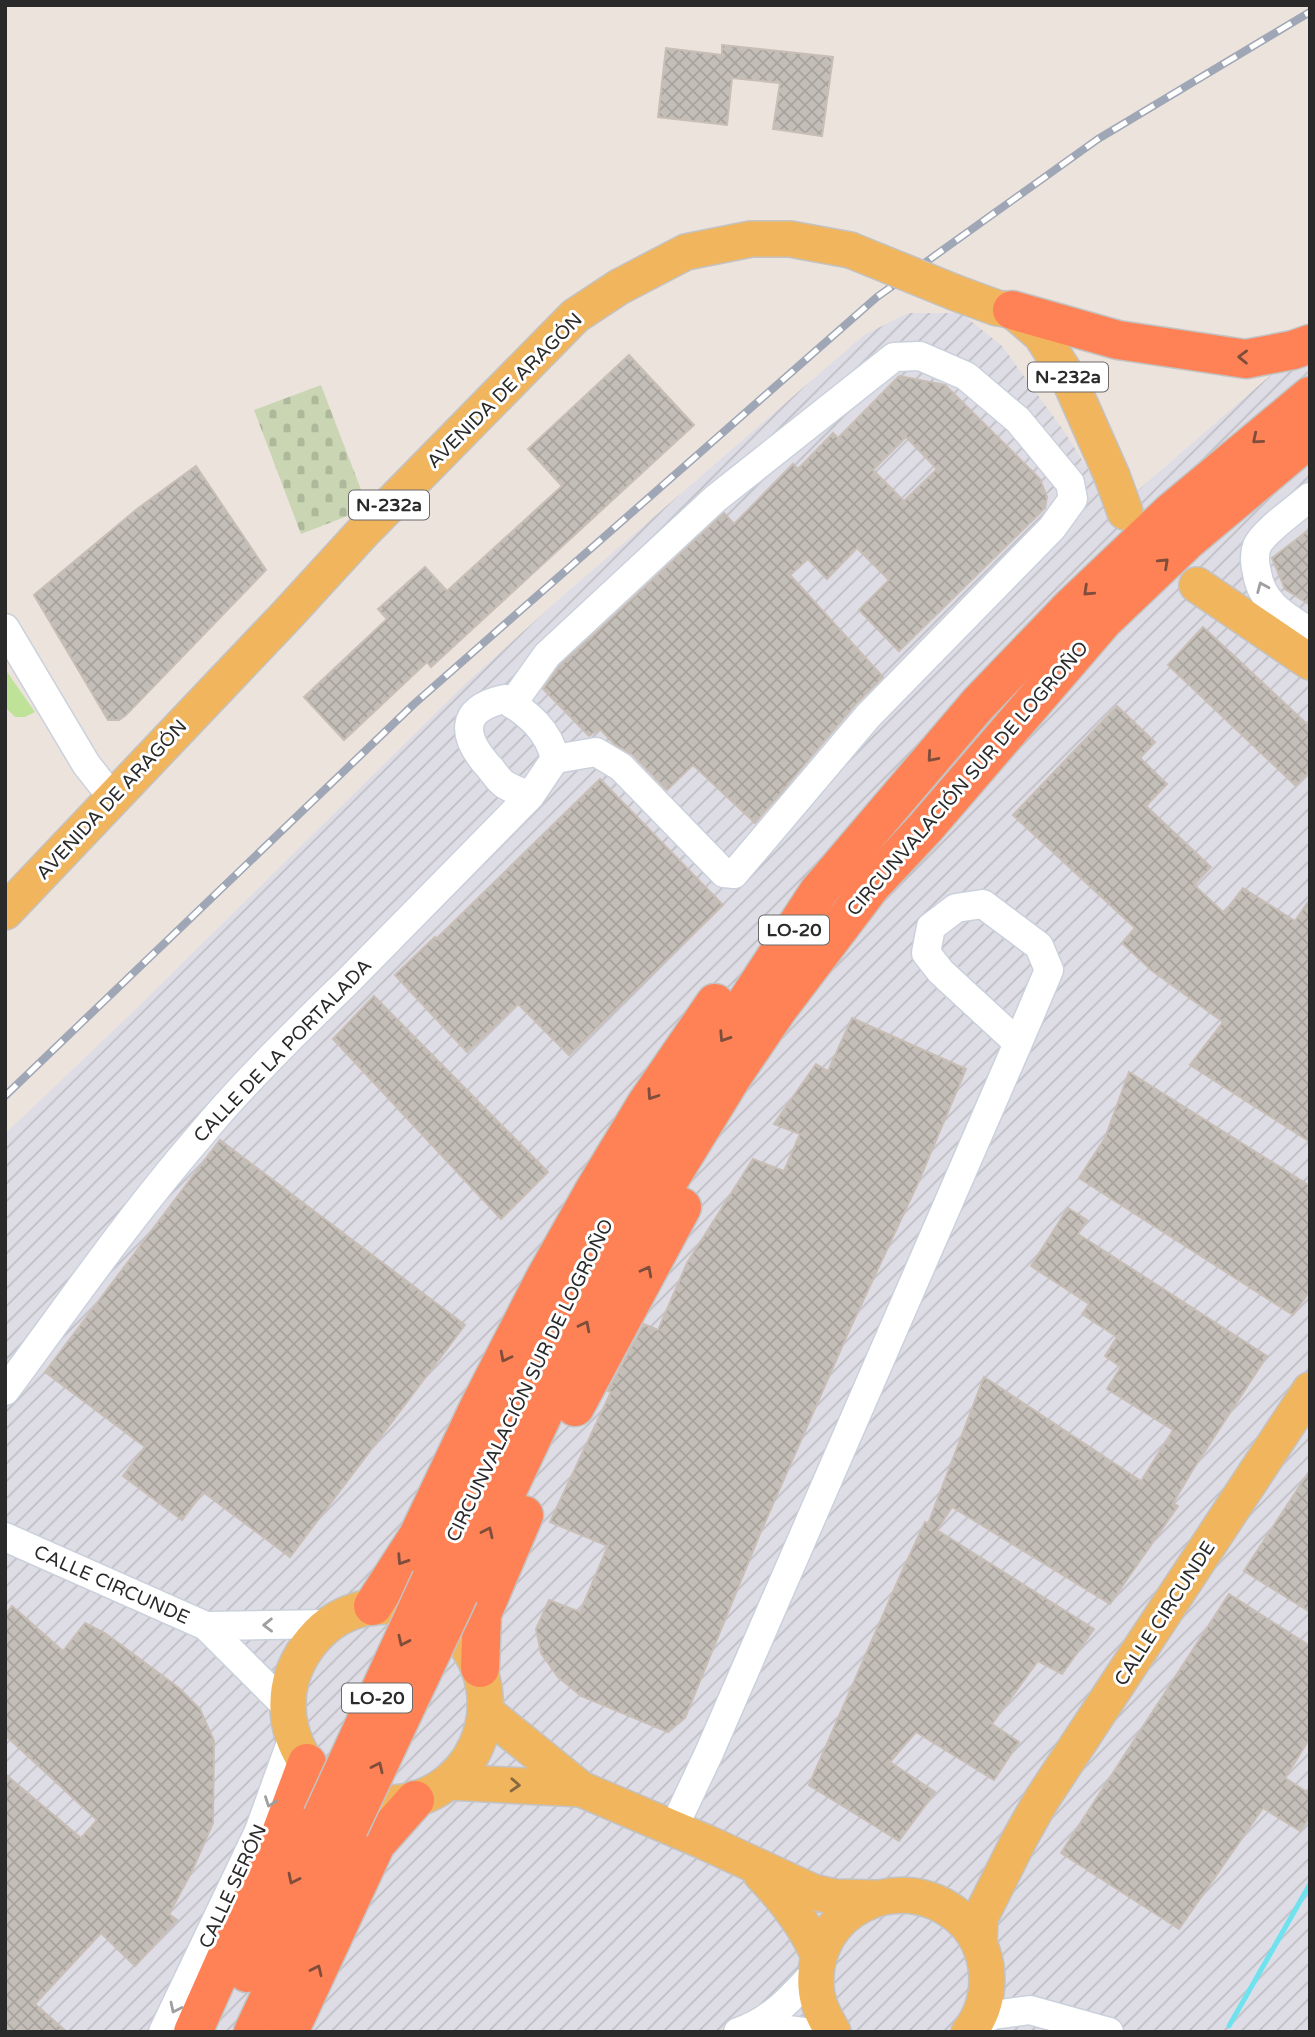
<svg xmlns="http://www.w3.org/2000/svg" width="1315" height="2037" viewBox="0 0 1315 2037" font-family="'Varela Round',sans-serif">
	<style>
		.industrial { fill: url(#industrial-furrows) }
		.grass { fill: #bee398 }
		.cemetery { fill: url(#cemetery-stones) }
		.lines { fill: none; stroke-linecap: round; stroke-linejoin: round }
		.stream { stroke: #6fe2ef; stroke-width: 5 }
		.building { fill: url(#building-cross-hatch); stroke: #c8beb6; stroke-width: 2; fill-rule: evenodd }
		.minor-casing { stroke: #cad1dc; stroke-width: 31 }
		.major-casing { stroke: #c3c3c3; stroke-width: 38 }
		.highway-casing { stroke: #c3c3c3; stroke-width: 41 }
		.minor { stroke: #fff; stroke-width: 28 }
		.major { stroke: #f1b55d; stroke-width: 35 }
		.highway { stroke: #fe8255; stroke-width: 38 }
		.rail-casing { stroke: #9fa6b5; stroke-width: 8 }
		.rail { stroke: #fff; stroke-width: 5; stroke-dasharray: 16; stroke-linecap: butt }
		.major-bridge-casing { stroke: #c3c3c3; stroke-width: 38; stroke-linecap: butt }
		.highway-bridge-casing { stroke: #c3c3c3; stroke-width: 41; stroke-linecap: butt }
		.major-bridge { stroke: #f1b55d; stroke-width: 35 }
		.highway-bridge { stroke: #fe8255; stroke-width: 38 }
		.oneway { stroke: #7f4d3b }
		.oneway2 { stroke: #9f9f9f }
		.oneway3 { stroke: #846941 }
		.labels { text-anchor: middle; stroke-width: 6; stroke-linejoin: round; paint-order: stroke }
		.shield { fill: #fff; stroke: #6a6a6a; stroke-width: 2 }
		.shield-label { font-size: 18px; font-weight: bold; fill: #2a2a2a }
		.street-label { font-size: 19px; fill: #2a2a2a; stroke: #fff }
	</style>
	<defs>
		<pattern id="industrial-furrows" width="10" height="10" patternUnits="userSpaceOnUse" patternTransform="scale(1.75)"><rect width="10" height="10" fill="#dedde5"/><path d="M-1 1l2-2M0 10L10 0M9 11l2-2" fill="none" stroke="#bfbec5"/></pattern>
		<pattern id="cemetery-stones" width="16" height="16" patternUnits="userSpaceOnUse" patternTransform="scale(1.75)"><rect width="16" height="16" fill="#cad6b3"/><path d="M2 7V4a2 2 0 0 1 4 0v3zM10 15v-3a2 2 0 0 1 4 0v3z" fill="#aeb89a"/></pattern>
		<pattern id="building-cross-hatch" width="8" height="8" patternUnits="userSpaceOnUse" patternTransform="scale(1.75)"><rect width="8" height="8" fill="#c4beb8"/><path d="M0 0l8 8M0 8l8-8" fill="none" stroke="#a9a39e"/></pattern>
	</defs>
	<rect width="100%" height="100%" fill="#ece3dc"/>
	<path class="industrial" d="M908,313H961L1002,346L1064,431L1114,511L1310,341V2032H5V1134L138,1007L466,683L566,593L864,335Z"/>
	<path class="grass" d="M5,669L35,712L25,717H15L5,707Z"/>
	<path class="cemetery" d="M321,385L368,508L301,534L254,410Z"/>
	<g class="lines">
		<path class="stream" d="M1229,2026L1310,1884"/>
	</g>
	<g class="building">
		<path d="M722,45L833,57L822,136L773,129L780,83L732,78L727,125L658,117L666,48L722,55Z"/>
		<path d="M629,355L694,425L431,667L427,662L344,740L304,697L387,619L378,609L425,567L447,591L562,486L528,449Z"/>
		<path d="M899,376L945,385L1040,479L1047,497L1045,508L899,651L859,610L889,580L857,548L827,579L808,559L790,575L883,677L855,705L755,823L693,765L667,790L633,755L614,744L600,729L589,736L543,689L559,667L724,513L734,524L793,464L798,469L833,433L838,438ZM906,437L937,469L904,501L873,470Z"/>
		<path d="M196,466L266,570L126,715L119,720H108L34,595L137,509Z"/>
		<path d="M1310,529V605L1285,589L1272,558Z"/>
		<path d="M1203,627L1310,727V771L1296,786L1168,665Z"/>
		<path d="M1117,706L1155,742L1140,758L1167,784L1146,806L1211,867L1194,885L1224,913L1243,888L1295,921L1310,899V1142L1190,1065L1223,1022L1151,970L1122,943L1135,928L1013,815Z"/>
		<path d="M600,779L723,905L569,1055L518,1004L467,1052L395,975L435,937L436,939Z"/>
		<path d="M374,996L548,1172L501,1219L333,1039Z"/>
		<path d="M852,1018L966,1069L918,1183L848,1333L759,1536L685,1718L668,1732L581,1696L558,1677L541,1653L536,1629L549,1600L580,1612L608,1546L550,1522L611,1392L608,1391L644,1324L658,1330L687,1263L753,1159L784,1171L800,1134L774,1124L816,1064L828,1071Z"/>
		<path d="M1129,1072L1310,1186V1291L1293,1315L1079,1178L1105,1138Z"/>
		<path d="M220,1140L465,1325L290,1557L203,1492L182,1520L123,1476L145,1447L45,1372Z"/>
		<path d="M1068,1208L1087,1220L1078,1234L1267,1356L1192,1471L1173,1503L1178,1506L1110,1604L952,1507L937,1530L1094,1629L1062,1674L1038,1661L992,1724L1019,1742L994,1780L916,1732L890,1762L935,1792L899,1841L809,1785L900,1576L925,1522L928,1524L984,1377L1141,1481L1173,1430L1107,1389L1121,1367L1105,1356L1117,1337L1082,1314L1089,1304L1031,1266Z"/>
		<path d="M1310,1470V1612L1244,1571Z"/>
		<path d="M1229,1594L1310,1646V1738L1285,1778L1310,1794V1817L1300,1831L1263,1808L1179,1929L1061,1853Z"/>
		<path d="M12,1606L63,1651L85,1623L105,1633L179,1688L200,1709L214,1741L213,1823L192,1871L169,1914L177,1920L135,1966L101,1933L35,2004L67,2032H5V1774L81,1838L97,1820L5,1735V1615Z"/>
	</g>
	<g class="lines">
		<defs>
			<g id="minor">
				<path d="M1310,497C1297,508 1263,532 1257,546C1254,554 1255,565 1257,573C1262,604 1285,616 1310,632"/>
				<path d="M5,628L86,764L112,797"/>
				<path d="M512,704L547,655L715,499L894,357L920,356L966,376L1018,420L1070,483L1073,499L1052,528L868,716L734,874L724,873L621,767L596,752L555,759"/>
				<path d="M5,1391C68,1306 129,1218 198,1138C244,1082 296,1032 348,981C409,919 469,858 530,796L555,759C549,731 529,714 505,699C458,709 462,737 489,767C494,772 498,780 504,784C511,789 521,792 530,796"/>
				<path d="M5,1537L206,1626L288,1708"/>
				<path d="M206,1626L329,1624"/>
				<path d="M673,1829L709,1753L1018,1043L1049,970L1039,946L983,904L956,908L931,927L926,953L941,972L1018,1043"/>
				<path d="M975,2024L993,2015L1030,2010L1109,2032"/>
				<path d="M756,2026L804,2032"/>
				<path d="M163,2032L259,1831L293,1737"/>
				<path d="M738,2032C772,2021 793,1996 816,1971"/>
			</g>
			<g id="major">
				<path d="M956,293L997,308L1012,310L1041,335L1069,379L1112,476L1125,512"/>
				<path d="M1197,585L1310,662"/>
				<path d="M5,912L287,615L363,532L575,316L619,287L686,252L751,239H790L850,250"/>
				<path d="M486,1712L581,1789L705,1842L813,1892L835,1897L876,1898"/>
				<path d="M317,1777C301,1758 289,1734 288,1709C286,1665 317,1622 358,1610C370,1606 383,1606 395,1606"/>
				<path d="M449,1782L581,1789"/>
				<path d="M379,1803C471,1809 519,1702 458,1635"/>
				<path d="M761,1874C785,1899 806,1925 819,1957"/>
				<path d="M979,1942L980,1918L1020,1838L1042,1799L1310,1390"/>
				<path d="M833,2032C825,2018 817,2004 816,1987C811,1910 899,1867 958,1916C973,1929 983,1947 986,1967C989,1990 984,2013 969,2032"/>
			</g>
			<g id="highway">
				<path d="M1012,310L1118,340L1246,359L1293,350L1310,344"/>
				<path d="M575,1407L682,1207"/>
				<path d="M431,1579L532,1366L607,1221L643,1160L819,891L978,704L1072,606L1171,512L1310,396"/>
				<path d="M459,1594L582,1331L619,1262L732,1077L778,1009L871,886L926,827L1103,621L1188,540L1310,438"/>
				<path d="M373,1606L418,1536L479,1407L545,1278L596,1187L646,1104L715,1003"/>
				<path d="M480,1668L482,1614L524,1515"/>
				<path d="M247,1973L322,1817"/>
				<path d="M193,2032L278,1841L307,1763"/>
				<path d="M253,2032L349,1828"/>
				<path d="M289,2032L376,1844L415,1800"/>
			</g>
		</defs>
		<use href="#minor" class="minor-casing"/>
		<use href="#major" class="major-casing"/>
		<use href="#highway" class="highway-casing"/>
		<use href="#minor" class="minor"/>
		<use href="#major" class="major"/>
		<use href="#highway" class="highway"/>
		<defs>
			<path id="rail" d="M5,1096L414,704L877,297L1098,139L1310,12"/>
		</defs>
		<use href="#rail" class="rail-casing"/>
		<use href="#rail" class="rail"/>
		<defs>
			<path id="major-bridge" d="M850,250L956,293"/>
			<g id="highway-bridge">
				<path d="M322,1817L431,1579"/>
				<path d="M349,1828L459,1594"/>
			</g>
		</defs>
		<use href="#major-bridge" class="major-bridge-casing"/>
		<use href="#highway-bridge" class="highway-bridge-casing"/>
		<use href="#major-bridge" class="major-bridge"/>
		<use href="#highway-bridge" class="highway-bridge"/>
	</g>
	<defs><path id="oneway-chevron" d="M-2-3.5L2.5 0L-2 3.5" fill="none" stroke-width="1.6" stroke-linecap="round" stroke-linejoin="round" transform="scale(1.75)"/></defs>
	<g class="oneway">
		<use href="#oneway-chevron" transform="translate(1243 357) rotate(-179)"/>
		<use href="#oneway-chevron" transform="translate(1257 439) rotate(140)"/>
		<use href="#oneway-chevron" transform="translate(1164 563) rotate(-43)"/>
		<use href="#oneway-chevron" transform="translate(1088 591) rotate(137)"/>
		<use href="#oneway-chevron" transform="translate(932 757) rotate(131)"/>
		<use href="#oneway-chevron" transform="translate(724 1037) rotate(123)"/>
		<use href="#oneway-chevron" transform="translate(652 1095) rotate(124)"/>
		<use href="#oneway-chevron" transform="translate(647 1271) rotate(-62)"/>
		<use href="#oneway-chevron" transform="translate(585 1326) rotate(-63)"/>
		<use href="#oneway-chevron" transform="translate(505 1357) rotate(117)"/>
		<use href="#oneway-chevron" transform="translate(488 1532) rotate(-65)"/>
		<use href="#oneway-chevron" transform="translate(402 1560) rotate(123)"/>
		<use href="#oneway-chevron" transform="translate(403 1641) rotate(115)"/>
		<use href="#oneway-chevron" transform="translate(378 1767) rotate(-65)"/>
		<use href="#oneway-chevron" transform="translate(293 1879) rotate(116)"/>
		<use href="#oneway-chevron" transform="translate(317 1970) rotate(-65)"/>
	</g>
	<g class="oneway2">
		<use href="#oneway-chevron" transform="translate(1262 587) rotate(-113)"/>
		<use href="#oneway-chevron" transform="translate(268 1625) rotate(179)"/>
		<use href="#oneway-chevron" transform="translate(270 1802) rotate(110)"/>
		<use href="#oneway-chevron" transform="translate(175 2008) rotate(116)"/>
	</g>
	<use class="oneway3" href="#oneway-chevron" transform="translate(515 1785) rotate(3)"/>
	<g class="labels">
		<g class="shield">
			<rect x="1028" y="362.5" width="80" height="29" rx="5"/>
			<rect x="349" y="490.5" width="80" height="29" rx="5"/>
			<rect x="759" y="915.5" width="70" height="29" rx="5"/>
			<rect x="342" y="1683.5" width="70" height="29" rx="5"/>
		</g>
		<g class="shield-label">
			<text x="1068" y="383">N-232a</text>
			<text x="389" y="511">N-232a</text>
			<text x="794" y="936">LO-20</text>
			<text x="377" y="1704">LO-20</text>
		</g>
		<g class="street-label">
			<text transform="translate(504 390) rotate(-45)" y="7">AVENIDA DE ARAGÓN</text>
			<text transform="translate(967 778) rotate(-49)" y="7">CIRCUNVALACIÓN SUR DE LOGROÑO</text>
			<text transform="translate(111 799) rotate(-47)" y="7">AVENIDA DE ARAGÓN</text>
			<text transform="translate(282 1050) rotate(-46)" y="7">CALLE DE LA PORTALADA</text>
			<text transform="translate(529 1380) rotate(-64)" y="7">CIRCUNVALACIÓN SUR DE LOGROÑO</text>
			<text transform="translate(112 1584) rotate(24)" y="7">CALLE CIRCUNDE</text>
			<text transform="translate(1164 1613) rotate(-57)" y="7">CALLE CIRCUNDE</text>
			<text transform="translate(232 1886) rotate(-65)" y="7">CALLE SERÓN</text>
		</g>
	</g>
	<rect width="1315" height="2037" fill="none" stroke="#2a2a2a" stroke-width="14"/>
</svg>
